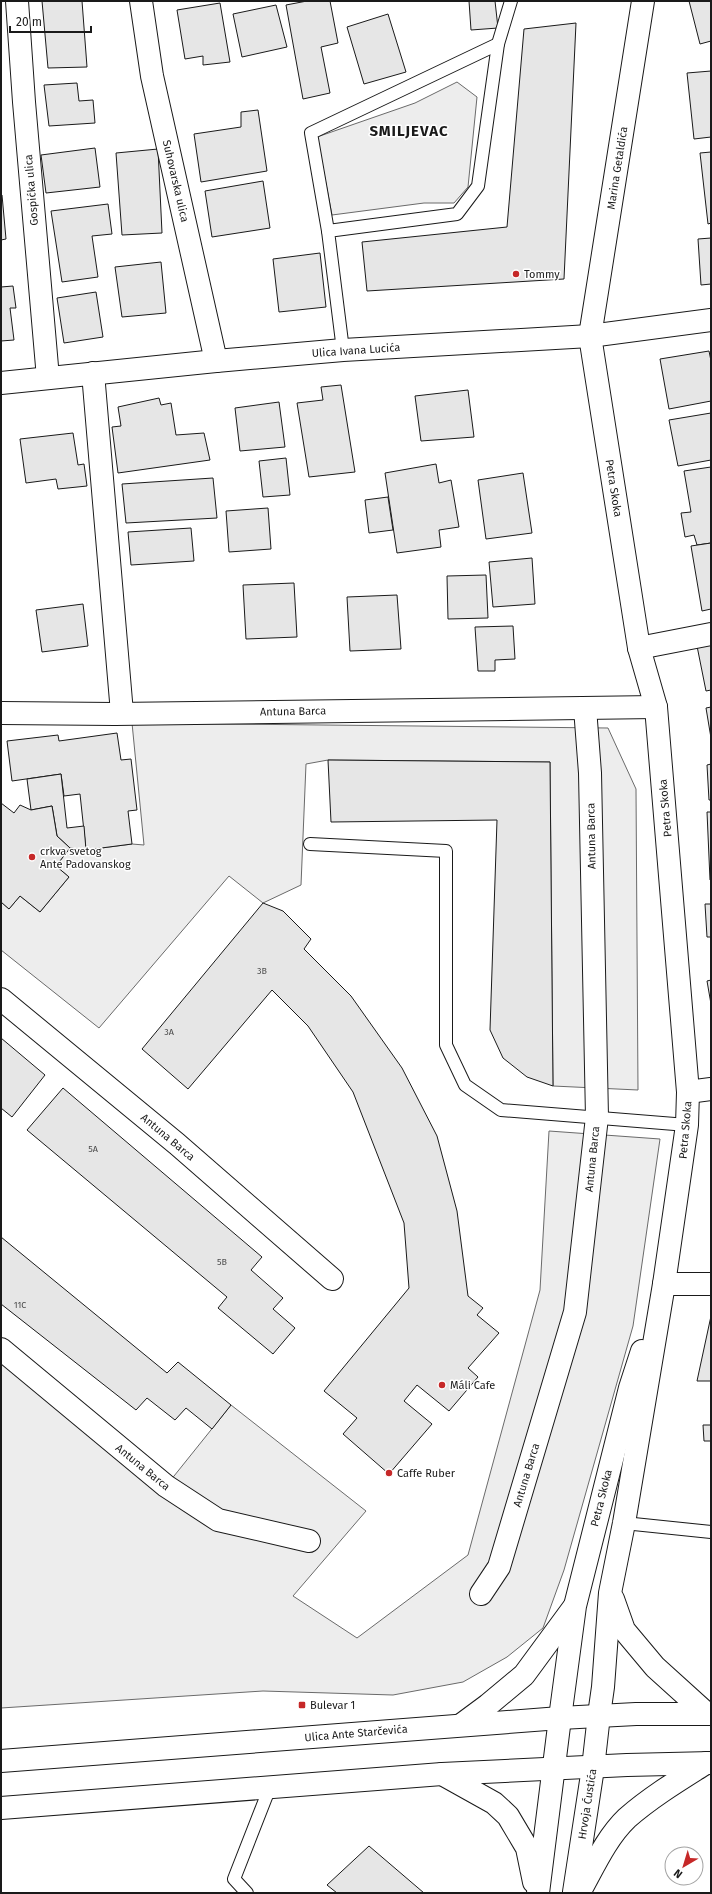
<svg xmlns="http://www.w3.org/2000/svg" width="712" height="1894" viewBox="0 0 712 1894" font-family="'Fira Sans',sans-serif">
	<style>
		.built { fill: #ededed; stroke: #6a6a6a }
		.building { fill: #e6e6e6; stroke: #1a1a1a }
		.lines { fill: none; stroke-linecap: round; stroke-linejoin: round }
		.lane-casing { stroke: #1a1a1a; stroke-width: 14 }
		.street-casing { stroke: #1a1a1a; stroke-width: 24 }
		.secondary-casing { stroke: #1a1a1a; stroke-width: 24 }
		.primary-casing { stroke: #1a1a1a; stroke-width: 24 }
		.lane { stroke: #fff; stroke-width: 12 }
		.street { stroke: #fff; stroke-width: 22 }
		.secondary { stroke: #fff; stroke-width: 22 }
		.primary { stroke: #fff; stroke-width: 22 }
		.poi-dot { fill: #c62828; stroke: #fff; stroke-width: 1.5 }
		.labels { text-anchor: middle; stroke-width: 3; stroke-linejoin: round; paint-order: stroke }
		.number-label { font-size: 9px; fill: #4d4d4d }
		.street-label { font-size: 11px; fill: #1a1a1a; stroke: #fff }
		.poi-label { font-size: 11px; fill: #1a1a1a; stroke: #fff; text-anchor: start }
		.district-label { font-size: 15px; font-weight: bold; letter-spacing: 1px; fill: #1a1a1a; stroke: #fff }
	</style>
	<rect width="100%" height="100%" fill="#fff"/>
	<g class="built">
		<path d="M457,82L477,97L468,187L454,203H424L332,215L317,137L415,103Z"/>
		<path d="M132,723L608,728L636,789L638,1090L553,1086L550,762L328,760L306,764L301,885L263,903L229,876L99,1028L1,950V902L9,909L20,896L40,912L69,877L56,866L70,848L86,850L132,844L144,845Z"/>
		<path d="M549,1131L660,1139L633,1326L564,1570L543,1628L507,1657L463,1682L393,1695L263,1691L1,1708V1349L166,1486L231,1405L366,1511L293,1596L357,1638L468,1555L540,1290Z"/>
	</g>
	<g class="building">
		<path d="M42,1H82L87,67L48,68Z"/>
		<path d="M307,1H330L338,43L321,47L330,93L303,99L286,5Z"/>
		<path d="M469,1H495L498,28L471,30Z"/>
		<path d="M689,1H711V41L700,44Z"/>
		<path d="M220,3L230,62L203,65V56L185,59L177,10Z"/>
		<path d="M276,5L287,47L242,57L233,14Z"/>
		<path d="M388,14L406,72L364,84L347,27Z"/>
		<path d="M576,23L564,279L367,291L362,242L507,227L524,29Z"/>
		<path d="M711,71V137L694,139L687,73Z"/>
		<path d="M77,83L79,101L93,100L95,123L49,126L44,85Z"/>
		<path d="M258,110L267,171L201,182L194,134L241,127V112Z"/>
		<path d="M95,148L100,187L46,193L41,155Z"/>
		<path d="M158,149L162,233L122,235L116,153Z"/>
		<path d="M711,152V223L708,224L700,153Z"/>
		<path d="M263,181L270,228L212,237L205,191Z"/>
		<path d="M1,195H2L6,239L1,240Z"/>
		<path d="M108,204L112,234L92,236L98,277L62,282L51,211Z"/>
		<path d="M711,238V284L701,285L698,239Z"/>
		<path d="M320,253L326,307L279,312L273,259Z"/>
		<path d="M161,262L166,313L122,317L115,267Z"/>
		<path d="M13,286L16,308H10L14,340L1,341V287Z"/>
		<path d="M96,292L103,337L64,343L57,298Z"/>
		<path d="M709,351L711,361V401L669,409L660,359Z"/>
		<path d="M341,385L355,472L309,477L297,403L323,400L321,387Z"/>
		<path d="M468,390L474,437L421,441L415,396Z"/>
		<path d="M159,398L161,405L171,403L176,435L204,433L210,460L118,473L112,427L121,426L118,407Z"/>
		<path d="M279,402L285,447L240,451L235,408Z"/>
		<path d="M711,413V460L678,466L669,420Z"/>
		<path d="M73,433L78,465L84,464L87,486L58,489L56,479L26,483L20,439Z"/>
		<path d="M286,458L290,495L263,497L259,461Z"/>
		<path d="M436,464L439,483L451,480L459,527L439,530L441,547L397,553L385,473Z"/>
		<path d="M711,467V543L697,545L694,535L685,537L681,513L691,512L684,471Z"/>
		<path d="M523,473L532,533L486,539L478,480Z"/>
		<path d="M213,478L217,518L126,523L122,484Z"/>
		<path d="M388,497L393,530L369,533L365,500Z"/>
		<path d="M268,508L271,549L229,552L226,511Z"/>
		<path d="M191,528L194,561L131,565L128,532Z"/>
		<path d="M711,543V609L702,611L691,546Z"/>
		<path d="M532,558L535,604L493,607L489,562Z"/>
		<path d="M486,575L488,618L448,619L447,576Z"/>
		<path d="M294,583L297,637L246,639L243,585Z"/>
		<path d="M397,595L401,649L350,651L347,597Z"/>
		<path d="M83,604L88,646L42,652L36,610Z"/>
		<path d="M513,626L515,659L495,660V671H478L475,627Z"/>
		<path d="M711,644V690L706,691L697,646Z"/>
		<path d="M711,707V738L706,708Z"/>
		<path d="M117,733L121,760L131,759L137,810L128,811L132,844L86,850L80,794L64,796L61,774L12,781L7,741L58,735L59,741Z"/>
		<path d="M328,760L550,762L553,1086L527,1077L503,1058L490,1030L497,820L331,822Z"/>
		<path d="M711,764V800H709L707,765Z"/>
		<path d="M61,774L67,828L84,826L86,850L70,848L57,836L52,806L31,810L27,779Z"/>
		<path d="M1,803L14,813L20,805L31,810L52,806L57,836L70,848L56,866L69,877L40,912L20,896L9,909L1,902Z"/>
		<path d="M707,812H711V880H710Z"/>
		<path d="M263,903L283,911L311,939L304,949L351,996L402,1068L437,1136L457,1211L468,1296L483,1308L477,1315L499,1333L468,1368L478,1377L449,1411L417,1385L404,1401L432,1424L389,1474L343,1434L357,1418L324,1391L409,1288L404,1223L353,1092L308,1026L272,990L188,1089L142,1049Z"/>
		<path d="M705,904H711V937H707Z"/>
		<path d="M711,980V1004L707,981Z"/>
		<path d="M1,1038L45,1075L12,1117L1,1108Z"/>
		<path d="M63,1088L262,1257L251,1270L283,1298L273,1309L295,1328L273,1354L218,1308L227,1297L27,1130Z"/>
		<path d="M1,1237L167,1373L178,1362L231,1405L212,1429L186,1408L175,1420L147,1398L136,1410L1,1304Z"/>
		<path d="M711,1316V1381H697Z"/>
		<path d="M703,1425H711V1441H704Z"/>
		<path d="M369,1846L424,1893H337L327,1885Z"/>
	</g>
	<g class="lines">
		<defs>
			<g id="lane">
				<path d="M328,231L311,133L498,44"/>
				<path d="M343,350L328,231L457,214L478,186L498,44L511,1"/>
				<path d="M310,844L446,851V1045L465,1085L501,1110L687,1125"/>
				<path d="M624,1523L711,1532"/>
				<path d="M247,1893L234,1879L270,1787"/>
			</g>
			<g id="street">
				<path d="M17,1L24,102L48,378"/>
				<path d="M141,1L152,76L216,361"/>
				<path d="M93,373L122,713"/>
				<path d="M1,383L216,361L343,350L590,336L711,320"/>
				<path d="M639,648L711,634"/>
				<path d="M1,713L115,714L656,707"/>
				<path d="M1,999L177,1144L332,1279"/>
				<path d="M688,1092L711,1089"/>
				<path d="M664,1284H711"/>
				<path d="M1,1349L166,1486L218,1520L309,1541"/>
				<path d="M481,1594L499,1567L575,1312L597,1117L590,773L585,708"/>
				<path d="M613,1599L624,1630L655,1667L707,1714"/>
				<path d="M599,1715L603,1687L610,1593L624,1523L664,1284L687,1125L688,1092L656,707L639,648L590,336L643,1"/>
				<path d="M560,1718L575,1606L630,1388L642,1351"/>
				<path d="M461,1725L488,1705L524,1675L574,1607"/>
			</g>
			<g id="secondary">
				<path d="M442,1774L494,1803L508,1816L527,1848L534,1882"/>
				<path d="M574,1892L593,1768L599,1715"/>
				<path d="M538,1893L560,1718"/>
				<path d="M579,1893C593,1868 606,1838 627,1818C651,1797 679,1780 706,1763"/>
			</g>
			<g id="primary">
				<path d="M1,1761L560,1718L636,1714H711"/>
				<path d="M1,1808L442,1774L627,1765L711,1763"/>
			</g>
		</defs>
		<use href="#lane" class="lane-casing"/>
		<use href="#street" class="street-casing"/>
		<use href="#secondary" class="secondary-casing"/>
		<use href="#primary" class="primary-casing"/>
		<use href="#lane" class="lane"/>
		<use href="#street" class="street"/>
		<use href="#secondary" class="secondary"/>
		<use href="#primary" class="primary"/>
	</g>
	<g class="poi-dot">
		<circle cx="516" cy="274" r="4"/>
		<circle cx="32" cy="857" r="4"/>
		<circle cx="442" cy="1385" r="4"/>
		<circle cx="389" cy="1473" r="4"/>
		<rect x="298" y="1701" width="8" height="8" rx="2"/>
	</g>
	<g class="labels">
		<g class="number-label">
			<text x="262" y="974">3B</text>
			<text x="169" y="1035">3A</text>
			<text x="93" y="1152">5A</text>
			<text x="222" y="1265">5B</text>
			<text x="20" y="1308">11C</text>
		</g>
		<g class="street-label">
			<text transform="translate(617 168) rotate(-81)" y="4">Marina Getaldića</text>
			<text transform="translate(176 181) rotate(77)" y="4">Suhovarska ulica</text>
			<text transform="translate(31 190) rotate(-95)" y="4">Gospićka ulica</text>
			<text transform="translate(356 350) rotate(-4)" y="4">Ulica Ivana Lucića</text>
			<text transform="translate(614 488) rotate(81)" y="4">Petra Skoka</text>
			<text transform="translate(293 711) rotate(-1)" y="4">Antuna Barca</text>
			<text transform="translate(665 808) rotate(-95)" y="4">Petra Skoka</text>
			<text transform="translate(591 836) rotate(-91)" y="4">Antuna Barca</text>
			<text transform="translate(685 1130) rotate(-85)" y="4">Petra Skoka</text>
			<text transform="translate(168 1137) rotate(40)" y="4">Antuna Barca</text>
			<text transform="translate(592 1159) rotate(-84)" y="4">Antuna Barca</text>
			<text transform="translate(143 1467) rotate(39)" y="4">Antuna Barca</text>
			<text transform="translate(526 1475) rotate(-73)" y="4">Antuna Barca</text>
			<text transform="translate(601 1498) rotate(-76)" y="4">Petra Skoka</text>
			<text transform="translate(356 1733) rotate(-5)" y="4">Ulica Ante Starčevića</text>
			<text transform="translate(587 1804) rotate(-81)" y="4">Hrvoja Ćustića</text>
		</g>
		<g class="poi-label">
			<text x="524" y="278">Tommy</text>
			<text x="40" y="855">crkva svetog<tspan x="40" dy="13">Ante Padovanskog</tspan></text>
			<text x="450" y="1389">Máli Cafe</text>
			<text x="397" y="1477">Caffe Ruber</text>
			<text x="310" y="1709">Bulevar 1</text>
		</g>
		<g class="district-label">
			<text x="409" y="136">SMILJEVAC</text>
		</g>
	</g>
	<rect width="712" height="1894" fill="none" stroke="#1a1a1a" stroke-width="4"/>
	<g transform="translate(684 1866) rotate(218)"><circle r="19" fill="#ffffff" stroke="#a3a3a3"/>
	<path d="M0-3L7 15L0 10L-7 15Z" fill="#c62828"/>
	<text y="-6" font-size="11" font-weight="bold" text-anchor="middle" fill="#1a1a1a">N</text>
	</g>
	<path d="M10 26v6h81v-6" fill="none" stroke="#1a1a1a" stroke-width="2"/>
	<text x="16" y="26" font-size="12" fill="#1a1a1a" stroke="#ffffff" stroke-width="3" paint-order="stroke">20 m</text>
</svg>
